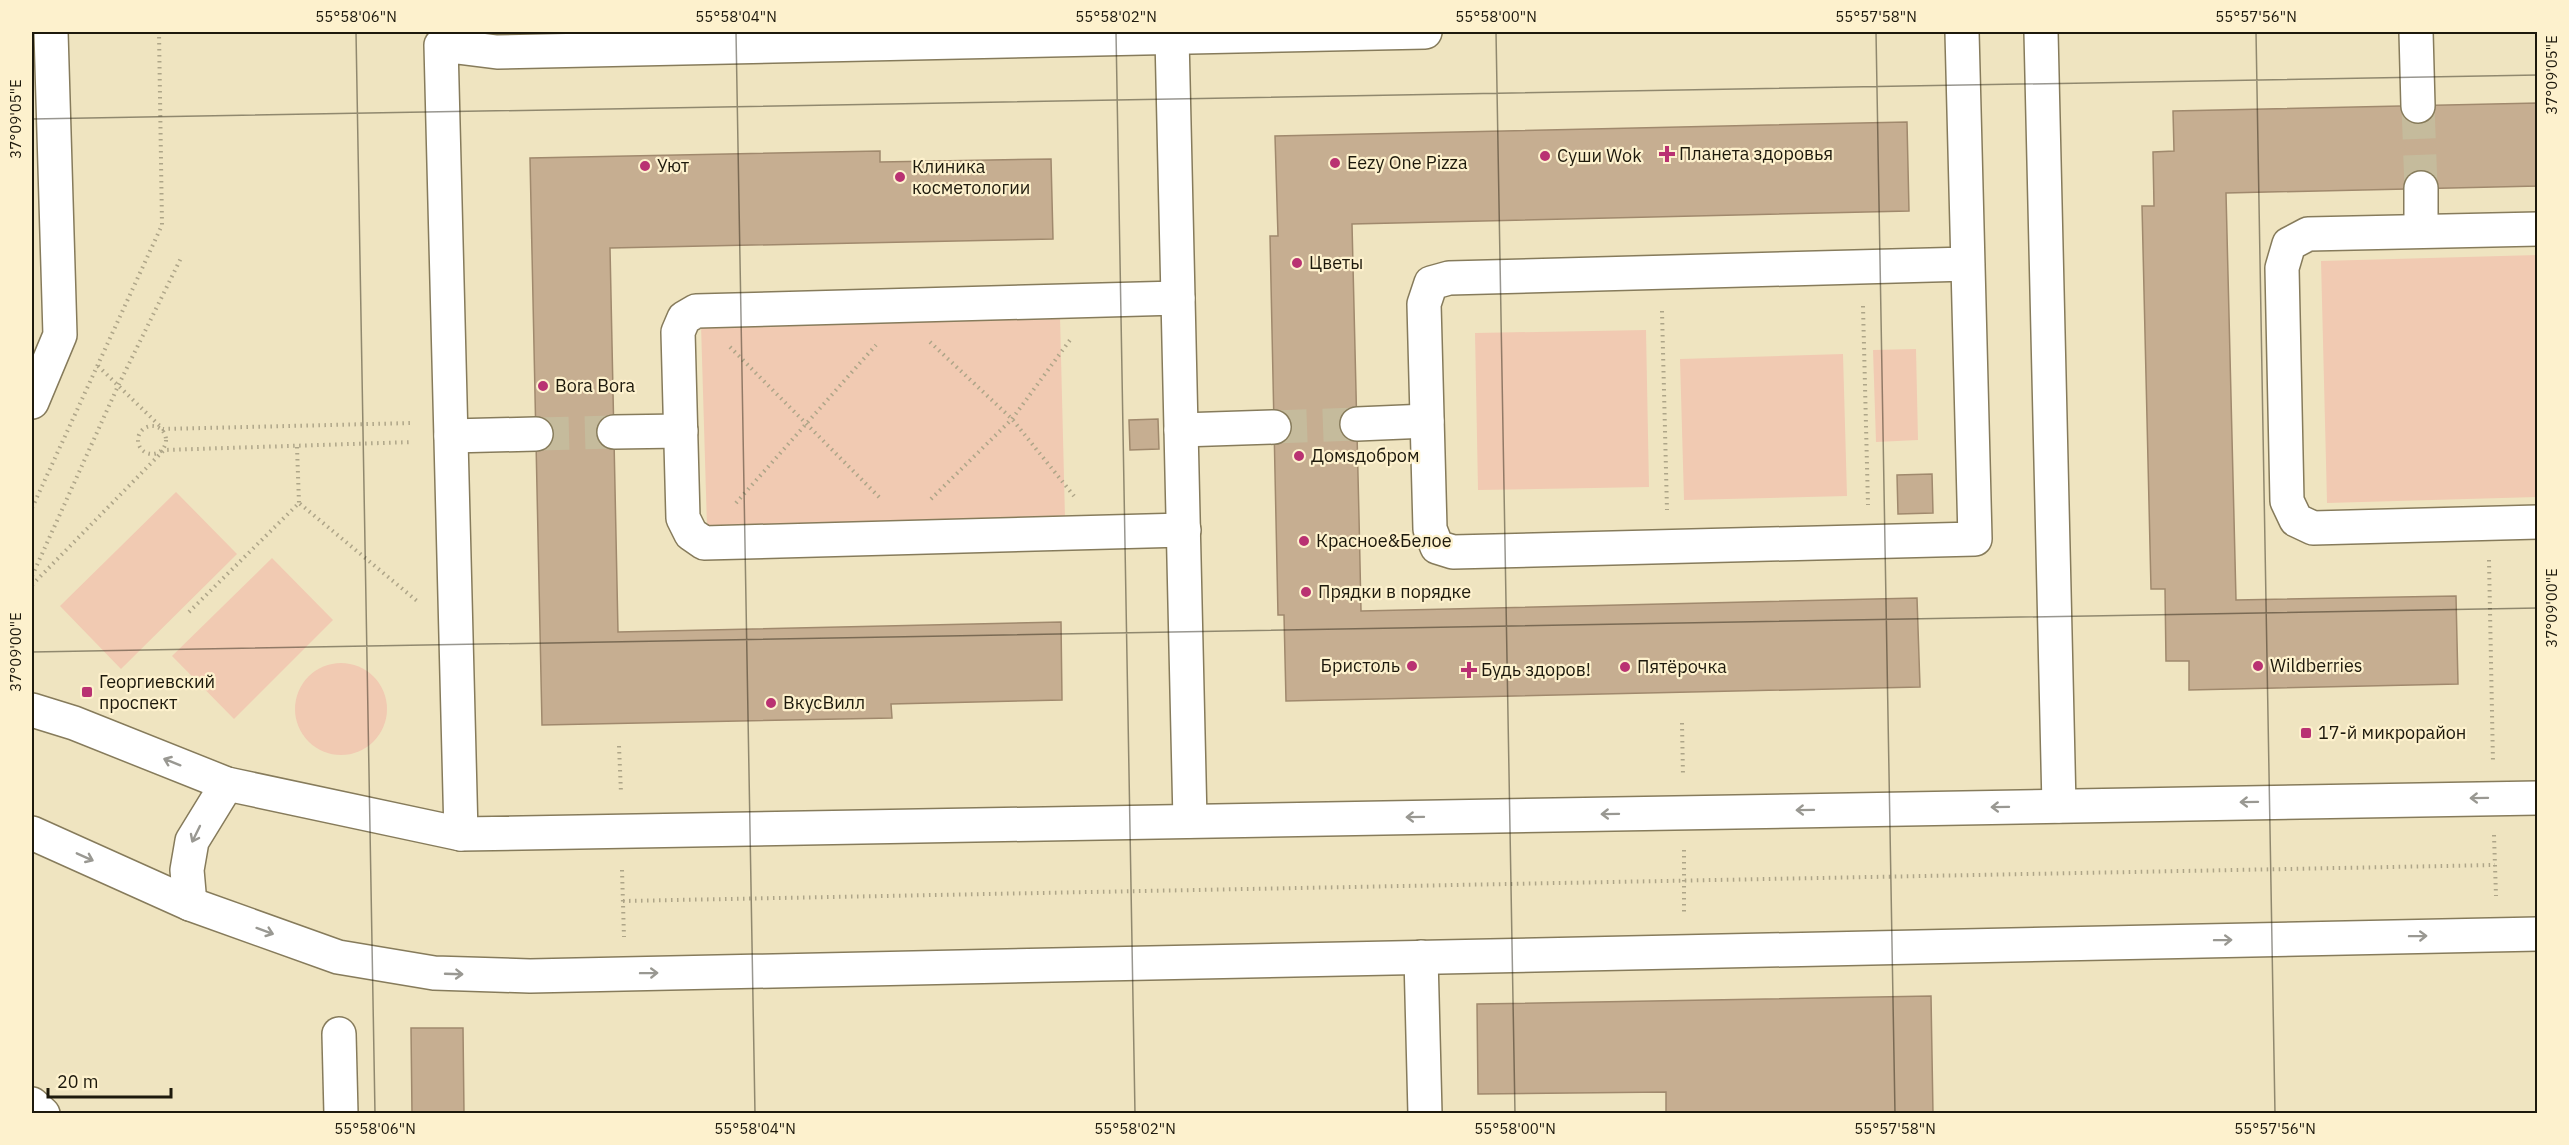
<svg xmlns="http://www.w3.org/2000/svg" width="2569" height="1145" viewBox="0 0 2569 1145" font-family="'IBM Plex Sans',sans-serif">
	<style>
		.green { fill: #f1cab2 }
		.building { fill: #c6ae91; stroke: #a0896d; stroke-width: 1.5 }
		.lines { fill: none; stroke-linecap: round; stroke-linejoin: round }
		.minor-tunnel { stroke: #c5bb9c; stroke-width: 33; stroke-dasharray: 33 16; stroke-linecap: butt }
		.minor-casing { stroke: #867b5b; stroke-width: 36 }
		.path { stroke: #aea588; stroke-width: 4; stroke-dasharray: 1.5 4.5; stroke-linecap: butt }
		.minor { stroke: #fff; stroke-width: 33 }
		.oneway { stroke: #999892 }
		.ticks { fill: none; stroke: #1d190c; stroke-width: 1.5; stroke-opacity: 0.45 }
		.poi-dot { fill: #b93272; stroke: #fdf1cd; stroke-width: 2 }
		.labels { text-anchor: middle; stroke-width: 4.5; stroke-linejoin: round; paint-order: stroke }
		.poi-label { font-size: 18px; fill: #1d190c; stroke: #fdf1cd; text-anchor: start }
		.neatline { fill: none; stroke: #1d190c; stroke-width: 2 }
		.ticks-label { font-size: 15px; text-anchor: middle; fill: #1d190c }
	</style>
	<rect width="100%" height="100%" fill="#efe4c0"/>
	<g class="green">
		<path d="M2537,255V497L2327,503L2321,261Z"/>
		<path d="M1060,316L1065,518L707,527L701,325Z"/>
		<path d="M1646,330L1649,487L1478,490L1475,333Z"/>
		<path d="M1916,349L1918,440L1876,442L1873,350Z"/>
		<path d="M1843,354L1847,496L1684,500L1680,359Z"/>
		<path d="M176,492L237,554L121,669L60,606Z"/>
		<path d="M272,558L333,620L234,719L172,656Z"/>
		<circle cx="341" cy="709" r="46"/>
	</g>
	<g class="building">
		<path d="M2538,103V186L2226,193L2236,600L2456,596L2458,684L2189,690V661H2166L2165,589H2151L2142,206H2154L2153,152L2174,151L2173,111Z"/>
		<path d="M1907,122L1909,211L1352,224L1359,517L1361,611L1917,598L1920,687L1286,701L1284,615H1278L1270,236H1278L1275,136Z"/>
		<path d="M880,151V162L1051,159L1053,239L610,248L618,632L1061,622L1062,700L891,704L892,718L542,725L530,158Z"/>
		<path d="M1158,419L1159,449L1130,450L1129,420Z"/>
		<path d="M1932,474L1933,513L1898,514L1897,475Z"/>
		<path d="M1931,996L1933,1114H1666V1092L1478,1094L1477,1004Z"/>
		<path d="M411,1028H463L464,1114H412Z"/>
	</g>
	<g class="lines">
		<g class="minor-tunnel">
			<path d="M2418,106L2421,188"/>
			<path d="M1274,427L1357,424"/>
			<path d="M536,434L614,432"/>
		</g>
		<defs>
			<g id="minor">
				<path d="M1962,32L1975,539L1453,552L1437,547L1430,529L1424,304L1431,283L1449,278L1968,264"/>
				<path d="M2041,32L2059,806"/>
				<path d="M2416,32L2418,106"/>
				<path d="M1172,37L1190,821"/>
				<path d="M2421,188V231"/>
				<path d="M2538,229L2308,234L2289,244L2282,268L2287,501L2296,520L2313,528L2538,522"/>
				<path d="M1178,298L696,311L684,318L678,332L683,518L691,534L704,543L1184,530"/>
				<path d="M32,402L60,335L51,32"/>
				<path d="M1357,424L1427,421"/>
				<path d="M1181,430L1274,427"/>
				<path d="M614,432L681,431"/>
				<path d="M451,436L536,434"/>
				<path d="M32,710L74,723L227,784L461,834L2538,798"/>
				<path d="M32,833L190,904L338,957L434,973L530,976L2538,934"/>
				<path d="M461,834L441,45L497,52L1425,32"/>
				<path d="M190,904L187,870L192,841L227,784"/>
				<path d="M1421,957L1425,1114"/>
				<path d="M339,1034L341,1114"/>
				<path d="M32,1104L43,1114"/>
			</g>
		</defs>
		<use href="#minor" class="minor-casing"/>
		<g class="path">
			<path d="M212,32H239"/>
			<path d="M1863,306L1868,505"/>
			<path d="M1662,311L1667,510"/>
			<path d="M930,342L1012,419L1074,496"/>
			<path d="M730,347L881,499"/>
			<path d="M98,366L163,429L413,423"/>
			<circle cx="152" cy="440" r="14"/>
			<path d="M297,447L299,503"/>
			<path d="M931,499L1012,419L1070,340"/>
			<path d="M736,503L876,345"/>
			<path d="M32,508L162,225L159,32"/>
			<path d="M2489,560L2493,763"/>
			<path d="M32,576L118,386L181,258"/>
			<path d="M32,585L164,450L413,442"/>
			<path d="M189,612L299,503L417,601"/>
			<path d="M1682,723L1683,776"/>
			<path d="M619,746L621,793"/>
			<path d="M2494,835L2496,896"/>
			<path d="M1684,850V914"/>
			<path d="M622,870L624,937"/>
			<path d="M623,901L2495,865"/>
		</g>
		<use href="#minor" class="minor"/>
	</g>
	<defs><path id="oneway-shaft" d="M-6 0H5M1.5-3L5.5 0L1.5 3" fill="none" stroke-width="1.6" stroke-linecap="round" stroke-linejoin="round" transform="scale(1.5)"/></defs>
	<g class="oneway">
		<use href="#oneway-shaft" transform="translate(172 762) rotate(-158)"/>
		<use href="#oneway-shaft" transform="translate(2479 798) rotate(179)"/>
		<use href="#oneway-shaft" transform="translate(2249 802) rotate(179)"/>
		<use href="#oneway-shaft" transform="translate(2000 807) rotate(179)"/>
		<use href="#oneway-shaft" transform="translate(1805 810) rotate(179)"/>
		<use href="#oneway-shaft" transform="translate(1610 814) rotate(179)"/>
		<use href="#oneway-shaft" transform="translate(1415 817) rotate(179)"/>
		<use href="#oneway-shaft" transform="translate(196 834) rotate(116)"/>
		<use href="#oneway-shaft" transform="translate(85 857) rotate(24)"/>
		<use href="#oneway-shaft" transform="translate(265 931) rotate(20)"/>
		<use href="#oneway-shaft" transform="translate(2418 936) rotate(-1)"/>
		<use href="#oneway-shaft" transform="translate(2223 940) rotate(-1)"/>
		<use href="#oneway-shaft" transform="translate(649 973) rotate(-1)"/>
		<use href="#oneway-shaft" transform="translate(454 974) rotate(2)"/>
	</g>
	<path class="ticks" d="M356,32L375,1114M736,32L755,1114M1116,32L1135,1114M1496,32L1515,1114M1876,32L1895,1114M2256,32L2275,1114M32,119L2538,75M32,652L2538,608"/>
	<g class="poi-dot">
		<path d="M1664 145h6v6h6v6h-6v6h-6v-6h-6v-6h6z"/>
		<circle cx="1545" cy="156" r="6"/>
		<circle cx="1335" cy="163" r="6"/>
		<circle cx="645" cy="166" r="6"/>
		<circle cx="900" cy="177" r="6"/>
		<circle cx="1297" cy="263" r="6"/>
		<circle cx="543" cy="386" r="6"/>
		<circle cx="1299" cy="456" r="6"/>
		<circle cx="1304" cy="541" r="6"/>
		<circle cx="1306" cy="592" r="6"/>
		<circle cx="1412" cy="666" r="6"/>
		<circle cx="2258" cy="666" r="6"/>
		<circle cx="1625" cy="667" r="6"/>
		<path d="M1466 661h6v6h6v6h-6v6h-6v-6h-6v-6h6z"/>
		<rect x="81" y="686" width="12" height="12" rx="3"/>
		<circle cx="771" cy="703" r="6"/>
		<rect x="2300" y="727" width="12" height="12" rx="3"/>
	</g>
	<g class="labels">
		<g class="poi-label">
			<text x="1679" y="160">Планета здоровья</text>
			<text x="1557" y="162">Суши Wok</text>
			<text x="1347" y="169">Eezy One Pizza</text>
			<text x="657" y="172">Уют</text>
			<text x="912" y="173">Клиника<tspan x="912" dy="21">косметологии</tspan></text>
			<text x="1309" y="269">Цветы</text>
			<text x="555" y="392">Bora Bora</text>
			<text x="1311" y="462">Домsдобром</text>
			<text x="1316" y="547">Красное&amp;Белое</text>
			<text x="1318" y="598">Прядки в порядке</text>
			<text x="1400" y="672" text-anchor="end">Бристоль</text>
			<text x="2270" y="672">Wildberries</text>
			<text x="1637" y="673">Пятёрочка</text>
			<text x="1481" y="676">Будь здоров!</text>
			<text x="99" y="688">Георгиевский<tspan x="99" dy="21">проспект</tspan></text>
			<text x="783" y="709">ВкусВилл</text>
			<text x="2318" y="739">17-й микрорайон</text>
		</g>
	</g>
	<rect width="2569" height="1145" fill="none" stroke="#fdf1cd" stroke-width="66"/>
	<path d="M48 1088v9h123v-9" fill="none" stroke="#1d190c" stroke-width="3"/>
	<text x="57" y="1088" font-size="18" fill="#1d190c" stroke="#fdf1cd" stroke-width="4.5" paint-order="stroke">20 m</text>
	<rect x="33" y="33" width="2503" height="1079" class="neatline"/>
	<g class="ticks-label">
		<text x="356" y="22">55°58'06"N</text>
		<text x="736" y="22">55°58'04"N</text>
		<text x="1116" y="22">55°58'02"N</text>
		<text x="1496" y="22">55°58'00"N</text>
		<text x="1876" y="22">55°57'58"N</text>
		<text x="2256" y="22">55°57'56"N</text>
		<text transform="translate(2552 75) rotate(-90)" y="5">37°09'05"E</text>
		<text transform="translate(16 119) rotate(-90)" y="5">37°09'05"E</text>
		<text transform="translate(2552 608) rotate(-90)" y="5">37°09'00"E</text>
		<text transform="translate(16 652) rotate(-90)" y="5">37°09'00"E</text>
		<text x="375" y="1134">55°58'06"N</text>
		<text x="755" y="1134">55°58'04"N</text>
		<text x="1135" y="1134">55°58'02"N</text>
		<text x="1515" y="1134">55°58'00"N</text>
		<text x="1895" y="1134">55°57'58"N</text>
		<text x="2275" y="1134">55°57'56"N</text>
	</g>
</svg>
